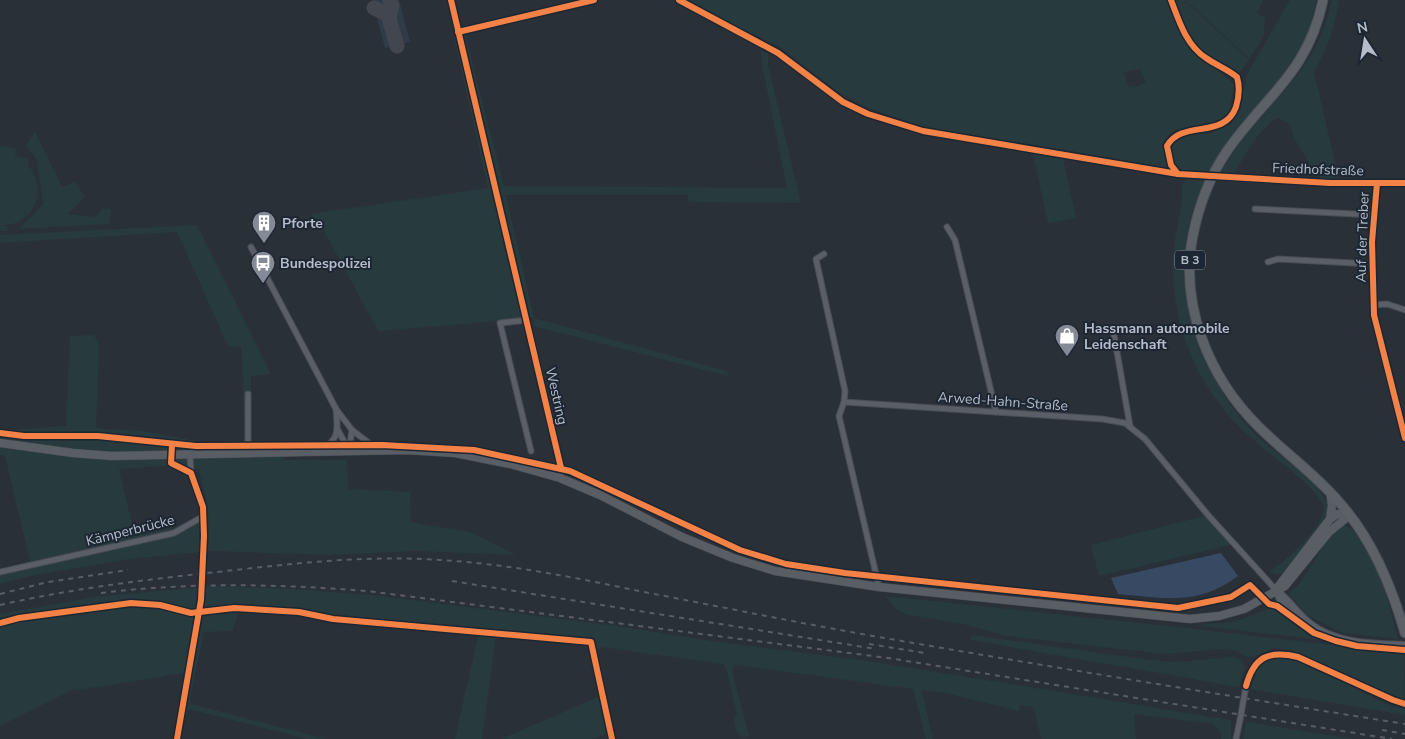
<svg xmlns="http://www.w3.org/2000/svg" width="1405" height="739" viewBox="0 0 1405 739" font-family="'Nunito Sans',sans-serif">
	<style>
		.airport { fill: #313a48 }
		.green { fill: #273a3e; fill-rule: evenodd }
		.water { fill: #384963 }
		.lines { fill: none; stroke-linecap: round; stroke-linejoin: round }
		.stream { stroke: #384963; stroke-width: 2 }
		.taxiway { stroke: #42464e; stroke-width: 15 }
		.minor-casing { stroke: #484c53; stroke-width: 7 }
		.tertiary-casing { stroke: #484c53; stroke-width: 8 }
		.secondary-casing { stroke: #484c53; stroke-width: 9 }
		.primary-casing { stroke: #484c55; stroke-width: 11 }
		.minor { stroke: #5a5e66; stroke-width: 5 }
		.tertiary { stroke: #5a5e66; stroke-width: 6 }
		.secondary { stroke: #595d64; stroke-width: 8 }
		.primary { stroke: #5c6168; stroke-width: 9 }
		.rail { stroke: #595d64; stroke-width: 2; stroke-dasharray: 5 5; stroke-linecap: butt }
		.minor-bridge-casing { stroke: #484c53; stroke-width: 7; stroke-linecap: butt }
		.minor-bridge { stroke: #5a5e66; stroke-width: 5 }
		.cycleway-casing { stroke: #1d2633; stroke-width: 9 }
		.cycleway { stroke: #f48246; stroke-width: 6 }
		.labels { text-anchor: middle; stroke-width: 4; stroke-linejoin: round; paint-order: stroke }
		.shield { fill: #1d2633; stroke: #878f9c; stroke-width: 1 }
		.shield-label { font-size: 12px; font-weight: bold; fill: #b4bcc9 }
		.street-label { font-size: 14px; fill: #b4bcc9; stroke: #1d2633 }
		.poi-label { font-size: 14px; font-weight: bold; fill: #b4bcc9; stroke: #1d2633; text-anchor: start }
	</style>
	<rect width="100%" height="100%" fill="#2a3038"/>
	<path class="airport" d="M372,0H399L410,42L385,48Z"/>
	<g class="green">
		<path d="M683,0H1169C1178,26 1187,49 1210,65C1220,73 1227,75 1234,86L1229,113C1223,117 1215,123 1208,125C1187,130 1172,123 1162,146L1169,169L918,126L864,106L837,91L780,47ZM1140,69L1146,82L1136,87L1128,86L1124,72Z"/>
		<path d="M1176,0H1263L1257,13L1265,18L1264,36L1249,59L1187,1L1183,3L1187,2L1249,60L1240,72L1237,73C1216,62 1191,51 1182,26C1179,18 1179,8 1176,0Z"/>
		<path d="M1290,0H1316C1311,37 1293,68 1269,95C1261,104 1252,111 1244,120C1230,137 1218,155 1208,175C1188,174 1164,170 1174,143L1182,135L1211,133L1231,124L1241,103L1247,74Z"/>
		<path d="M1331,0H1339C1335,27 1327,49 1314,72L1339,179L1320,178L1315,173L1294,138L1290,124L1277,118C1255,133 1246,154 1233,176H1222L1221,173C1254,111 1320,75 1331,0Z"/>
		<path d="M465,34L504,186L787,188L762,65L761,51L768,53V65L801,203L689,202L687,195H506L534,318L727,371L728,376L533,326L534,318L378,331L322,227L318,230L311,214L488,188L454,37Z"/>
		<path d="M35,132L62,187L75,182L85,197L68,214L96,217L102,208L111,209L109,224L19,229L43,204L37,160L26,146Z"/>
		<path d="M0,146L16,149L15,156L29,159L28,165C48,189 35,226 2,225L6,226L7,231H0Z"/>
		<path d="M1033,154L1063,159L1076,218L1048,223Z"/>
		<path d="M1188,179L1206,181C1160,257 1195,374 1254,433C1277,456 1312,474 1328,503L1327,515L1287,570L1277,575L1269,572C1284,562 1325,527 1324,507C1316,486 1269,454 1250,437C1199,392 1170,325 1173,257C1174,233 1184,209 1182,185Z"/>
		<path d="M197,225L271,374L251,376V443L284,442V460H347L348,489L410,492L411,522L470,532L516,555L417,551L330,555L212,551L128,559L26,577L0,584V569L30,561L5,456L0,455V431L66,426L70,336L94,335L99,345L96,428L144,431L207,443L244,441L243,376L241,347L228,346L177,232L0,243V235ZM176,465L199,469L209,515L196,517L173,528L135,536L119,469Z"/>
		<path d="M1208,515L1234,544L1099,576L1091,545Z"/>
		<path d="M1344,525C1375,538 1390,608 1398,639L1343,633L1307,615L1289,594L1300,583L1328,539Z"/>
		<path d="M211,586L294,589L379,596L624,627L724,643L875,662L1231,720V739H1221V732L1213,724L1134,714L1136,739H1041L1034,707L1019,705L1020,711L945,693L922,690L933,739H926L913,689L736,665L732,670L749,736L743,738L736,731L734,719L737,715L726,668L723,664L601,647L597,651L606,698L600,705L607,733L593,739H501L598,697L588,648L584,645L496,637L482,739H455L478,636L338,622L296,616L238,613L233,631L204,632L190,698L191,704L327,739H308L189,709L186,712L181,739H174L186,673L70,691L0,726V614L94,597Z"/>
		<path d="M885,596L1187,628L1332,645L1371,652L1404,654L1405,700L1291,650L1273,648L1254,657L1245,656L1237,651L1223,649L1164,654L1007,636L963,624L907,615L896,609Z"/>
		<path d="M1271,608L1304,631L1329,641L1195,625L1233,622Z"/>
		<path d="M971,635L1151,660L1175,662L1234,657L1242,660L1245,667L1239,687L970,640Z"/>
		<path d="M1278,657L1295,660L1392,706L1405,708V715L1251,689C1255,671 1259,662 1278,657Z"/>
		<path d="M1246,722L1354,739H1243Z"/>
	</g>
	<path class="water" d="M1221,553L1238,576C1198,606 1166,598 1118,594L1111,578Z"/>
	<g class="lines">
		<path class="stream" d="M0,436L21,439"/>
		<g class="taxiway">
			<path d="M390,0L392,6L389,18L397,46"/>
			<path d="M374,8L387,14L389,18"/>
		</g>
		<defs>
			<g id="minor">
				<path d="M1229,178L1330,183H1405"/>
				<path d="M1377,183L1372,242L1374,315L1405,438"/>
				<path d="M1255,209L1375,215"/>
				<path d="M947,227L955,240L996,412"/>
				<path d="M251,247L336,409L352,430L378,450"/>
				<path d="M824,254L816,259L845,391L844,402"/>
				<path d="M1268,262L1278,259L1372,264"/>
				<path d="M1373,305L1387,304L1405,310"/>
				<path d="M1114,335L1130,426"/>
				<path d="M248,394V454"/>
				<path d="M338,430L349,451"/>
				<path d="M318,451C340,440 338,432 336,409"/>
				<path d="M349,451L352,430"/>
				<path d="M531,451L500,323L527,320L561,468L560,478"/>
				<path d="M190,456L191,473L203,507L204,536"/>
				<path d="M0,572L174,533L202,517"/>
				<path d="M879,587L839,416L844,402L1102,419L1125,423L1145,439L1208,515L1276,590"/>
				<path d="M200,613L201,600"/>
				<path d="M1246,686C1254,657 1268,650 1298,657L1393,700L1405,704"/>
				<path d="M1236,739L1240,720"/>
			</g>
			<g id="tertiary">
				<path d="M1276,590C1288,599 1295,610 1306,620C1332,644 1372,644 1405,645"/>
				<path d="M1276,590C1281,605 1288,613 1303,619"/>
			</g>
			<g id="secondary">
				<path d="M0,443L73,453L112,456L406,450L455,453L510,464L560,478L600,495L682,537L733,558L775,571L879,587L1190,619L1219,616L1244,609L1285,586L1329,532L1350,515"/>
				<path d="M1330,492L1332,505L1330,519"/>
				<path d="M1278,587L1330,519L1337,514L1350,515"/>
			</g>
			<path id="primary" d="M1323,0C1308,73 1266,95 1227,151C1210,176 1199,205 1193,235C1179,305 1209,378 1259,427C1285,453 1315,474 1339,502C1372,539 1391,585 1405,633"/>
		</defs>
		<use href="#minor" class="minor-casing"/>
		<use href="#tertiary" class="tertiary-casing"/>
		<use href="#secondary" class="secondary-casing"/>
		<use href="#primary" class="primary-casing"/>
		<use href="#minor" class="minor"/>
		<use href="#tertiary" class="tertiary"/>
		<use href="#secondary" class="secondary"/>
		<use href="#primary" class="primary"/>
		<g class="rail">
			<path d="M452,581L876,649"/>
			<path d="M101,593C190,582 277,584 367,591L888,658L1392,739"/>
			<path d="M0,594L48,582L128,570"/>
			<path d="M0,605C75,588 150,579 226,571C297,563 368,555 440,560C509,564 577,578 644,592C717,606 789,621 862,634C1043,666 1224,695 1405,724"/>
			<path d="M869,644L925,653"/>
			<path d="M1382,730L1405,734"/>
		</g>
		<defs>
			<g id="minor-bridge">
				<path d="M201,600L204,536"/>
				<path d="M1240,720L1246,686"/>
			</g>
		</defs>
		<use href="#minor-bridge" class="minor-bridge-casing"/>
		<use href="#minor-bridge" class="minor-bridge"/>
		<defs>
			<g id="cycleway">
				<path d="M451,0L561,468"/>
				<path d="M679,0L778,53L843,102L868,114L923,131L1178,174L1330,183H1405"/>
				<path d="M1171,0C1179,21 1186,45 1206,58C1216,65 1227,69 1237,77C1240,87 1239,97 1236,107C1224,140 1182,119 1167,146L1171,165L1178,174"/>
				<path d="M458,32L594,0"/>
				<path d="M1377,183L1372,242L1374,315L1405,438"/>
				<path d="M0,433L24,436H98L196,446L382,445L474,450L570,471L740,550L786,564L845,573L1178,608L1231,597L1250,585L1269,604L1277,606L1314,633L1336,641L1357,646L1405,650"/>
				<path d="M172,445L171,463L191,473L203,507L204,536L201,600L177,739"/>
				<path d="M0,623L19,618L131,603L160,605L191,613L234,608L299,612L333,619L591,642L612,739"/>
				<path d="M1246,686C1254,657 1268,650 1298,657L1393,700L1405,704"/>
			</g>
		</defs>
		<use href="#cycleway" class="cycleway-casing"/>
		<use href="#cycleway" class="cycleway"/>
	</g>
	<defs>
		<symbol id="building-pin" viewBox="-11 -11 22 30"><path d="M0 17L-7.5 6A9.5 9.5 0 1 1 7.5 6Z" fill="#848b96" stroke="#1d2633"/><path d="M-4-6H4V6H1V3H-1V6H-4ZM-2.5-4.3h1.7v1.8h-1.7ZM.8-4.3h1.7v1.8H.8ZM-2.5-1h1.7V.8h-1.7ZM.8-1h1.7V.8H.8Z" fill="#fff"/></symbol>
		<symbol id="bus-pin" viewBox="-11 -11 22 30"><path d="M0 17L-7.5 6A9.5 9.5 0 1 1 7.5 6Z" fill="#848b96" stroke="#1d2633"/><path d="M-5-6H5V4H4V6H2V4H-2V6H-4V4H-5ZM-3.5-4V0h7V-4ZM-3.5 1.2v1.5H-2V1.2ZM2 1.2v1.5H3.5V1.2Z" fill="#fff"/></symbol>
		<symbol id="shop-pin" viewBox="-11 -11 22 30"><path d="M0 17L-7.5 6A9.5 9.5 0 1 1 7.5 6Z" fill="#848b96" stroke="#1d2633"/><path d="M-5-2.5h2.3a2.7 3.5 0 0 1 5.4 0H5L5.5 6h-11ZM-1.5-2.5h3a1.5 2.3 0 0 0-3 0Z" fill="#fff"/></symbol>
	</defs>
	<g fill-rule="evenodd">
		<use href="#building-pin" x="250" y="209" width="28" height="38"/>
		<use href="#bus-pin" x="249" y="249" width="28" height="38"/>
		<use href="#shop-pin" x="1053" y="322" width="28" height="38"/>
	</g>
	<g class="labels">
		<rect class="shield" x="1175" y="250.5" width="30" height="19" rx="4"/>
		<g class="shield-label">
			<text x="1190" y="264">B 3</text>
		</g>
		<g class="street-label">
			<text transform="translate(1318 169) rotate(2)" y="5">Friedhofstraße</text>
			<text transform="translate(1362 237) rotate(-88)" y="5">Auf der Treber</text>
			<text transform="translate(557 396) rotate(77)" y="5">Westring</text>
			<text transform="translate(1003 401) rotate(4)" y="5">Arwed-Hahn-Straße</text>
			<text transform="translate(130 530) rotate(-14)" y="5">Kämperbrücke</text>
		</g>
		<g class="poi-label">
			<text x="282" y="228">Pforte</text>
			<text x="280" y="268">Bundespolizei</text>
			<text x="1084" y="333">Hassmann automobile<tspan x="1084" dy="16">Leidenschaft</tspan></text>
		</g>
	</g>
	<g transform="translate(1365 40) rotate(348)" stroke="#1d2633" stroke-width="4" paint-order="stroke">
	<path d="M0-4L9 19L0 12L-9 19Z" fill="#b4bcc9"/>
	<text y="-8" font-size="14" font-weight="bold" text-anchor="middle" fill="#b4bcc9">N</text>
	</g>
</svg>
